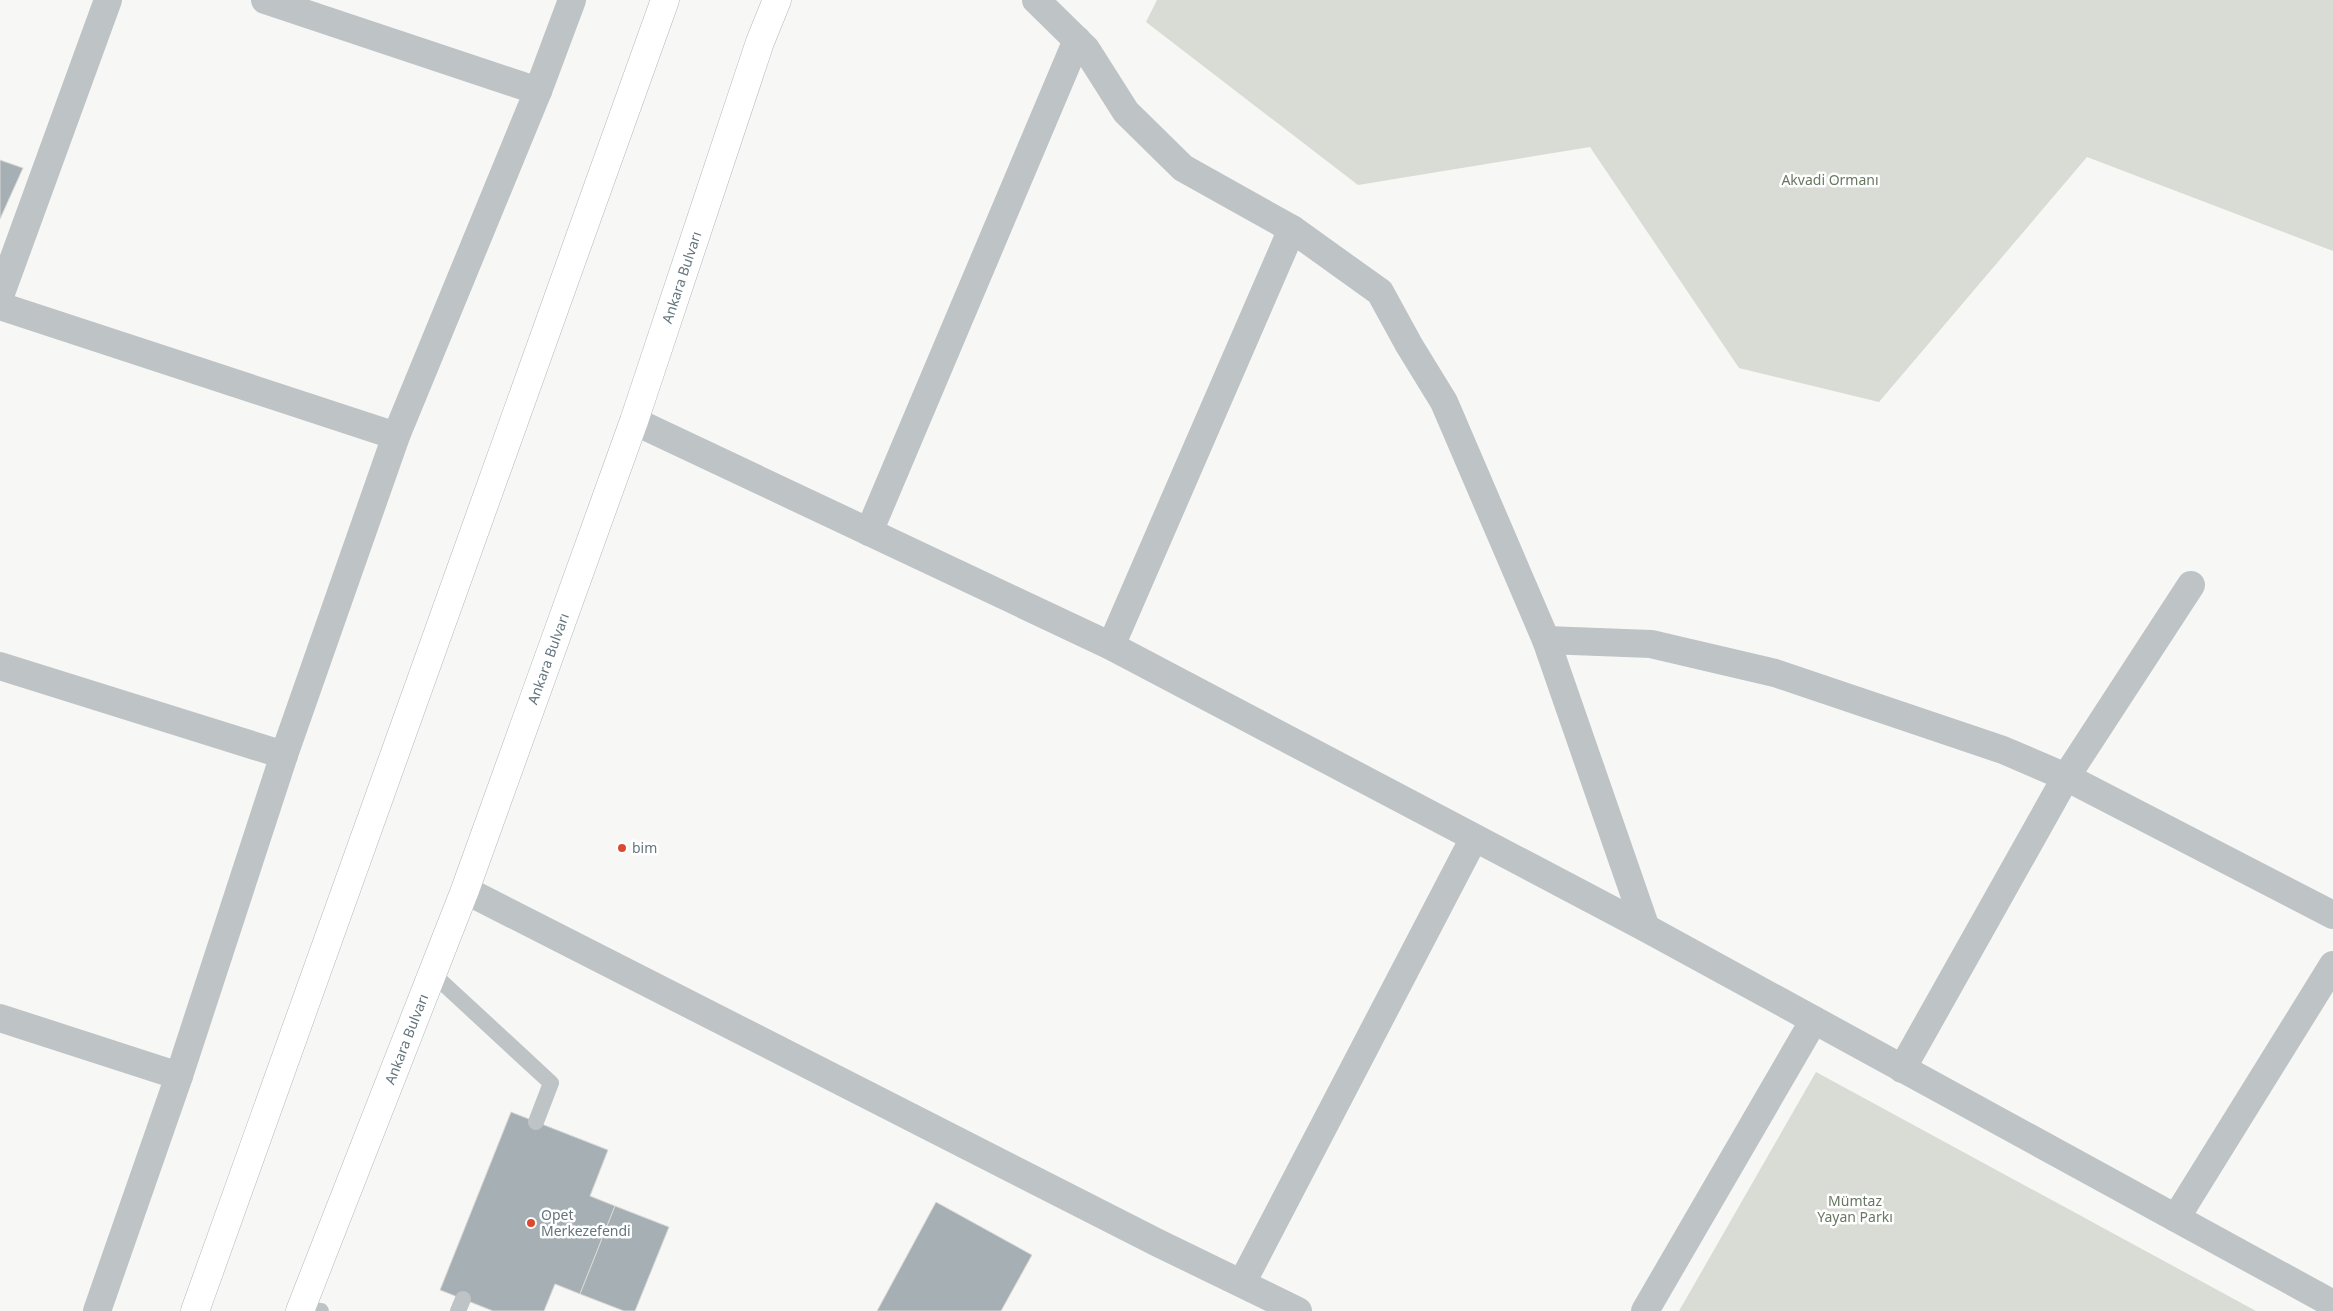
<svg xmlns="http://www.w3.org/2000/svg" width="2333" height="1311" viewBox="0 0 2333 1311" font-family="'Noto Sans',sans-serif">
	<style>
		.green { fill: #d8dcd4 }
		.building { fill: #a6afb4; stroke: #d9d9d7 }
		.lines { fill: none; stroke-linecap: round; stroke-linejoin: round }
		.primary-casing { stroke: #b2b8bb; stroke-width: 29 }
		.lane { stroke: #bec3c6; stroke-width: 16 }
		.street { stroke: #bec3c6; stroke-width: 28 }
		.primary { stroke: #fff; stroke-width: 28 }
		.poi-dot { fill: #dc4930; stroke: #fff; stroke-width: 2 }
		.labels { text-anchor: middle; stroke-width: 5; stroke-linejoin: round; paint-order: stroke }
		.park-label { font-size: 14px; fill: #677762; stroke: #fff }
		.street-label { font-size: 14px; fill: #64757e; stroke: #fff }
		.poi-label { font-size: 14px; fill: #64757e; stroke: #fff; text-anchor: start }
	</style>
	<rect width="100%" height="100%" fill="#f7f7f5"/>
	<g class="green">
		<path d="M1157,0H2333V251L2087,157L1879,402L1739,368L1590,147L1358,185L1146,22Z"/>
		<path d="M1816,1072L2256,1311H1679Z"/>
	</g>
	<g class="building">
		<path d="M0,160L23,168L0,219Z"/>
		<path d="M511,1112L608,1150L590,1196L615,1206L580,1294L555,1284L544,1311H493L440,1290Z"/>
		<path d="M936,1202L1032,1255L1001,1311H877Z"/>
		<path d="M615,1206L669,1227L635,1311H624L580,1294Z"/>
	</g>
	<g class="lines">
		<defs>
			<g id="primary">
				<path d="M195,1311L665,0"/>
				<path id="s1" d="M300,1311L465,890L634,421L760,42L777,0"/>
			</g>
		</defs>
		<use href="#primary" class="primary-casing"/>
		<g class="lane">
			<path d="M432,973L551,1083L536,1122"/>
			<path d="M300,1309L321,1311"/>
			<path d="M458,1311L463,1299"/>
		</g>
		<g class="street">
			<path d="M265,0L538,91"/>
			<path d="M1036,0L1086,49L1126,112L1183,168L1292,229L1380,292L1409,345L1444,402L1546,640L1646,928"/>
			<path d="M0,296L108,0"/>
			<path d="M0,306L396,436"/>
			<path d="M634,421L1111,646L1646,928L2333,1304"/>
			<path d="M869,532L1077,40"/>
			<path d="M1546,640L1651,644L1775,673L2003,750L2066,777L2333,915"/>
			<path d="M1111,646L1292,229"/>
			<path d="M0,666L284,755"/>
			<path d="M465,890L1158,1243L1298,1311"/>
			<path d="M0,1018L179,1076"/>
			<path d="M1902,1069L2066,777L2191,585"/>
			<path d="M2176,1218L2333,965"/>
			<path d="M1242,1283L1474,838"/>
			<path d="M97,1311L179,1076L284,755L396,436L538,91L572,0"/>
			<path d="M1645,1311L1814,1020"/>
		</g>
		<use href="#primary" class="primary"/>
	</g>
	<g class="poi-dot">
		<circle cx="622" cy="848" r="5"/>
		<circle cx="531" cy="1223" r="5"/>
	</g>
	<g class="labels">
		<g class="park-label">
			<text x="1830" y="185">Akvadi Ormanı</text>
			<text x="1855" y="1206">Mümtaz<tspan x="1855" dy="16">Yayan Parkı</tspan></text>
		</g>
		<g class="street-label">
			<text dy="5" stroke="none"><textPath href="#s1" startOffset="1102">Ankara Bulvarı</textPath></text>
			<text dy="5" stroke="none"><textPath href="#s1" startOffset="698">Ankara Bulvarı</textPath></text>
			<text dy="5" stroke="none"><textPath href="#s1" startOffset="292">Ankara Bulvarı</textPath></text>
		</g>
		<g class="poi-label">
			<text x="632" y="853">bim</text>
			<text x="541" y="1220">Opet<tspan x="541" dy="16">Merkezefendi</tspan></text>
		</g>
	</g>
</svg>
